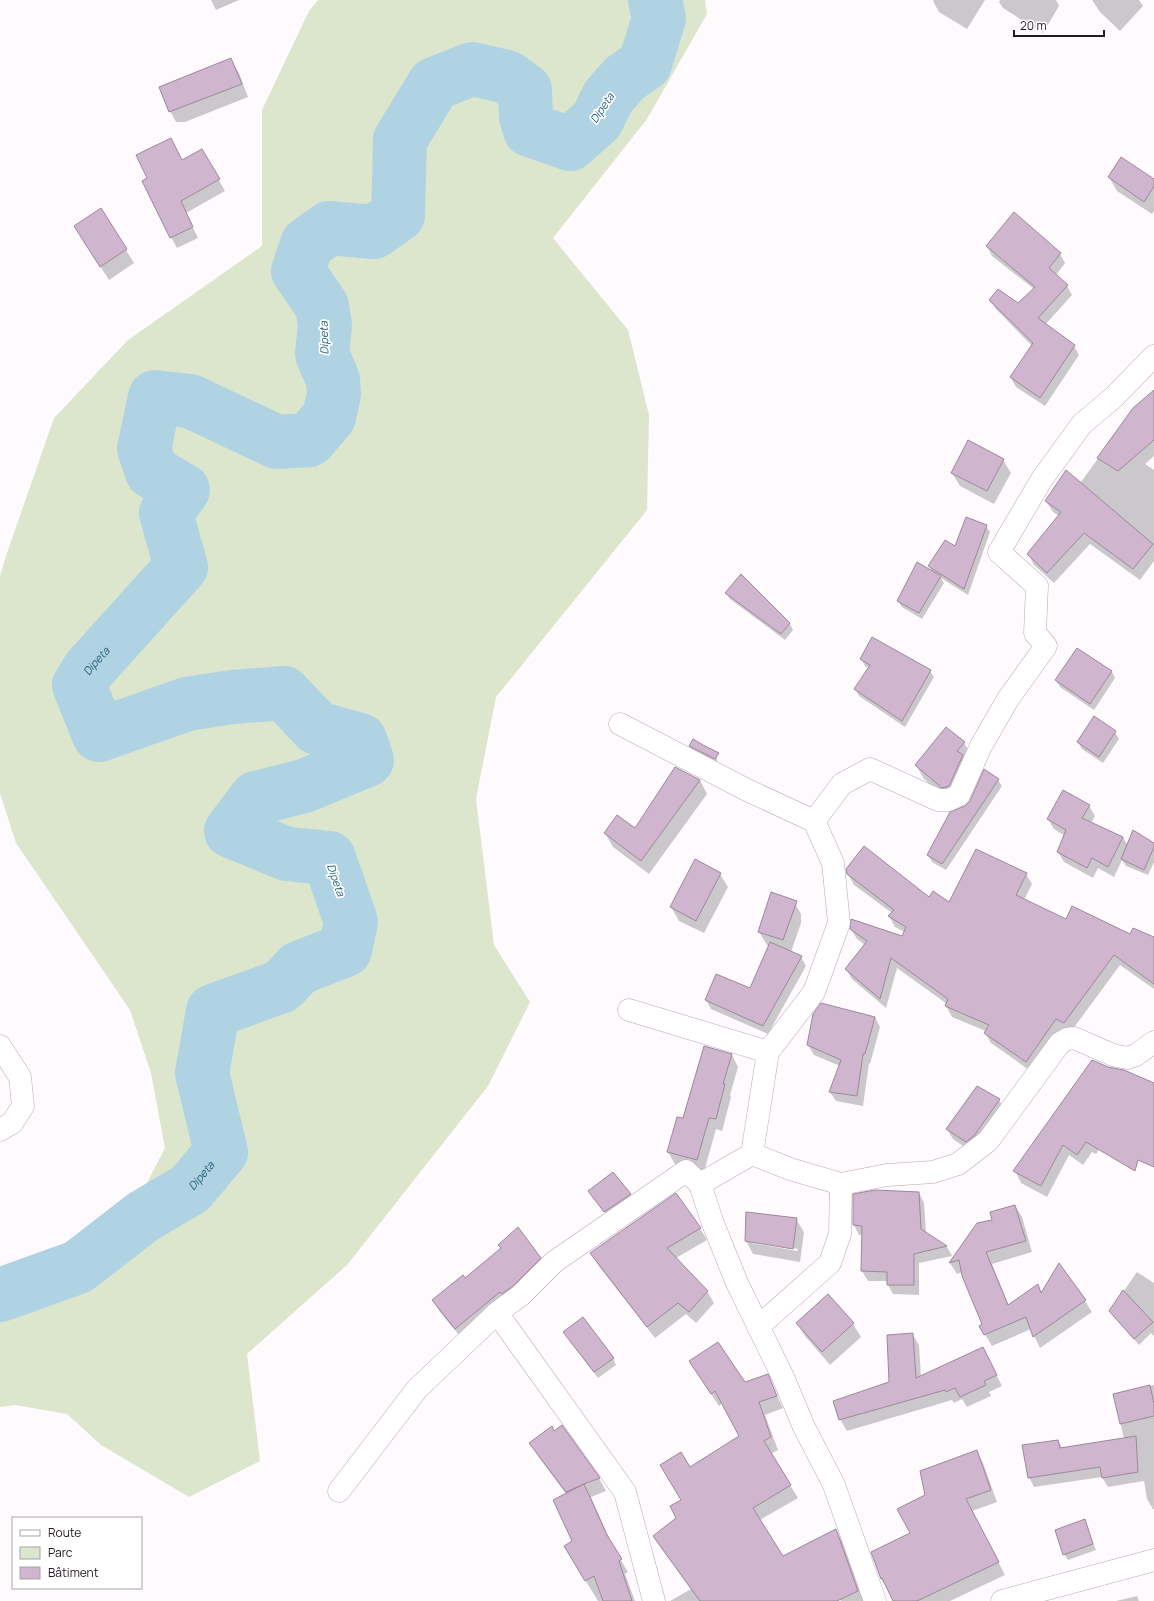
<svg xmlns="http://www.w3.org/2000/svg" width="1154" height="1601" viewBox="0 0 1154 1601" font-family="Manrope,sans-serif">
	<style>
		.green { fill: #dbe6cd }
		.shadow { fill: #0003; fill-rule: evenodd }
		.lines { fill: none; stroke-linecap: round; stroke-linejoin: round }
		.river { stroke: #b0d3e3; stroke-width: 54 }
		.building { fill: #cfb6ce; stroke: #9b889b }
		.street-casing { stroke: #baa6b9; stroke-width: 23 }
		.street { stroke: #fff; stroke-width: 22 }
		.labels { text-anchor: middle; stroke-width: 3.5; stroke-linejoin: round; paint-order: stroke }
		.water-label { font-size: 11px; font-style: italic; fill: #205f77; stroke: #fff }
	</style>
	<rect width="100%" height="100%" fill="#fefafe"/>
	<path class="green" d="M318,0H705L707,14L647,119L553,238L628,330L649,415L647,510L496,697L476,799L494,945L530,1002L488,1086L347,1265L247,1354L260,1461L189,1497L101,1445L67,1414L15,1405L0,1407V1279L67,1253L146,1185L165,1148L151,1073L130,1010L16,843L0,793V576L7,553L54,418L128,340L262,246V110L309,11Z"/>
	<g class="shadow">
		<path d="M211,0H239L216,10Z"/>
		<path d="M934,0H985L967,29L939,12L933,1Z"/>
		<path d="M1000,0H1056L1059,6L1043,33L1003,8L999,2Z"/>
		<path d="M1092,0H1139L1143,6L1120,31L1100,12Z"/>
		<path d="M231,60L239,73L248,97L185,122H176L169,109Z"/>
		<path d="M202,150L225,191L186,213L198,238L177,248L171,237L182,161Z"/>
		<path d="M1109,177L1154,180V211L1152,214L1117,191Z"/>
		<path d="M101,210L134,263L109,280L75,227Z"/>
		<path d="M987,246L1060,254L1065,263L1056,275L1067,286L1072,295L1045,325L1074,346L1079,355L1045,406L1016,387L1011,378L1032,346L996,309L990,300L1018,305L1034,289L992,256Z"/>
		<path d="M1154,391V456L1145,464L1154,470V561L1140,580L1090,544L1054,583L1034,565L1028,554L1059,516L1053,512L1046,501L1067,471L1081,482L1134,409Z"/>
		<path d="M1003,460L1011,473L994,504L960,486L952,473Z"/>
		<path d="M986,526L990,532L968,595L941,578L944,583L922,619L902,607L898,601L932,572L929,566Z"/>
		<path d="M741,576L790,624L793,630L785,640L730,599L726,593Z"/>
		<path d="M1077,649L1112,672L1115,678L1094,710L1060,687L1056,680Z"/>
		<path d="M861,659L930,671L934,677L905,727L859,696L855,689L869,668L865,666Z"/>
		<path d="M1094,718L1115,732L1119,739L1103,763L1082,749L1078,742Z"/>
		<path d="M964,743L972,756L951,801L924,779L916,765Z"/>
		<path d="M690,746L713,751L717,758V764L694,752Z"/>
		<path d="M700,780L707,794L649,874L613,847L605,833L635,830Z"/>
		<path d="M998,780L1002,786L946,870L932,862L928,855L965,807Z"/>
		<path d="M1089,806L1095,816L1091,823L1123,837L1128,846L1154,844V862L1148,875L1126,866L1122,860L1114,877L1098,868L1093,878L1064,862L1058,852L1065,836L1054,829L1048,819Z"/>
		<path d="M720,874L728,887L704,933L679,921L671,907Z"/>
		<path d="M848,874L950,904L1026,874L1032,884L1024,900L1066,921L1131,936L1154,938V989L1120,965L1070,1033L1063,1028L1032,1072L991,1043L985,1033L986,1031L952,1017L946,1006L947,1004L897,968L886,1008L852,979L846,969L865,945L857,939L851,929L902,937L905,932L895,927L889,916L892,913L854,885Z"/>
		<path d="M793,900L801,914V923L791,952L801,957L806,966L768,1034L711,1009L706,1000L750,990L770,946L767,945L759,932Z"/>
		<path d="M875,1017L880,1027L870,1064L869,1063L863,1106L836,1101L830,1092L840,1066L814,1055L808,1045Z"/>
		<path d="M732,1055L738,1067L730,1095L731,1097L722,1131L716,1129L704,1172L675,1164L668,1152L684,1120Z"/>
		<path d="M1108,1067L1154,1084V1165L1105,1140L1096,1154L1092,1152L1083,1165L1069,1155L1047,1197L1021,1183L1015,1171Z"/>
		<path d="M999,1100L1005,1110L972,1152L953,1139L947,1129Z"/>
		<path d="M589,1191L630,1194L634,1201L609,1218Z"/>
		<path d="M919,1193L924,1203L926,1233L947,1247L952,1256L919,1263V1295L893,1294L888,1285V1281H868L862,1271L863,1235H859L854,1225V1195Z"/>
		<path d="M1015,1206L1022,1217L1032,1252L992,1264L1009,1306L1038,1286L1042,1293L1085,1301L1092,1312L1040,1348L1031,1329L992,1346L980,1326L983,1324L962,1272L957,1274L950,1263L977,1224L993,1221Z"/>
		<path d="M796,1219L804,1232L800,1262L753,1254L746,1241ZM752,1241L798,1249L797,1251L752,1243Z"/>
		<path d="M700,1228L707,1240L676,1258L707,1291L714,1303L696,1323L686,1314L655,1338L598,1265L591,1253Z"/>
		<path d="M540,1258L547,1270L463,1340L440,1312L433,1301L465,1280Z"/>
		<path d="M1137,1272L1154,1283V1336L1151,1333L1139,1345L1114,1317L1110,1311Z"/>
		<path d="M832,1300L853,1324L861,1337L830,1365L805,1336L797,1323Z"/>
		<path d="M912,1334L919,1345L921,1377L989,1360L1002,1386L989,1392L991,1396L967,1407L962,1399L954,1403L952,1400L847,1431L840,1419L890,1383Z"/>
		<path d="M568,1339L613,1358L616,1365L598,1378Z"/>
		<path d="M690,1362L744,1383L767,1375L783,1408L765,1415L778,1450L771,1454L798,1498L760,1520L783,1558L836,1530L843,1542L864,1601H841L839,1598V1601H670L691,1589L661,1548L654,1536L678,1519L690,1469L740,1436L722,1403L719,1406Z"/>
		<path d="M1154,1385V1509H1153L1147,1499L1144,1481L1108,1487L1102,1477L1034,1487L1029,1477L1058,1441L1063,1449L1124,1439L1114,1394Z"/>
		<path d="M554,1432L599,1478L606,1491L591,1497L613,1547L628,1572L625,1574L635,1601H598L565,1547L574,1542L566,1494L538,1456L531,1443Z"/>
		<path d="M976,1451L983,1463L997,1502L972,1511L1005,1575L950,1601H895L881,1579L872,1553L911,1534L926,1495Z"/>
		<path d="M1084,1521L1096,1550L1068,1560L1064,1554Z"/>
		<path d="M1137,1596L1139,1601H1116Z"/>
	</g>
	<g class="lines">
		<path class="river" id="s1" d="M0,1295L78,1267L144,1216L190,1189L221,1152L202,1073L213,1011L282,986L299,968L345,950L351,922L329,858L287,854L231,831L256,798L304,786L367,760L360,740L317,728L284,693L232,697L187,704L99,735L79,685L89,669L181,567L166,513L183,490L152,472L144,449L155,397L190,401L277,442L309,440L329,417L334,394L333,380L322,354L325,325L322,306L298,271L307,244L329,228L374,232L398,215L400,140L434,84L472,69L507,77L525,90L526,117L530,130L570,144L597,120L608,97L625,78L645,64L659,18L655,0"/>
	</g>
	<g class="building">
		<path d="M231,58L242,84L169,112L159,87Z"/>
		<path d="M171,138L182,160L202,149L220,179L181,201L193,227L170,238L142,181L147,178L136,155Z"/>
		<path d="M1121,157L1154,179V186L1144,202L1108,177Z"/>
		<path d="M101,208L127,249L100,267L74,226Z"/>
		<path d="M1014,212L1061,253L1049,268L1068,285L1038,318L1075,345L1040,398L1010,377L1033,343L989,300L998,289L1018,303L1035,287L986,246Z"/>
		<path d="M1154,390V440L1118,471L1097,458L1133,408Z"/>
		<path d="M968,440L1004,459L987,491L951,473Z"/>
		<path d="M1066,470L1153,544L1133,569L1084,533L1047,573L1027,554L1061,512L1045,501Z"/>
		<path d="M966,517L987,525L964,589L928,566L945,540L955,546Z"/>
		<path d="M917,562L941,576L919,613L897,601Z"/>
		<path d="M741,574L790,623L781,634L725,593Z"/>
		<path d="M872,637L931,670L902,721L854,689L870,665L860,659Z"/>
		<path d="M1077,648L1112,671L1090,704L1055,680Z"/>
		<path d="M1094,716L1116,731L1099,757L1077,742Z"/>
		<path d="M946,727L965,742L957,751L963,755L949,786L942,788L915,765Z"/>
		<path d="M693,739L703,745L719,753L715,759L689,746Z"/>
		<path d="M675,767L700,780L641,861L604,833L617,815L635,828Z"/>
		<path d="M984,769L999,779L942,864L927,855L950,812L965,806L970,801Z"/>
		<path d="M1063,790L1090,805L1082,818L1123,837L1108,867L1092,858L1087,868L1057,852L1066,830L1047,819Z"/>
		<path d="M1133,830L1154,843V847L1144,870L1121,859Z"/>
		<path d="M864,846L929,897L933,891L949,902L976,849L1027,873L1016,895L1066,919L1072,906L1130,934L1133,928L1154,937V984L1114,955L1064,1023L1056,1019L1026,1062L984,1033L989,1025L945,1006L948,999L891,958L880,999L845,969L867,941L850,929L851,919L902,936L906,927L888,916L894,910L847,874L846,869Z"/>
		<path d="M695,859L721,873L696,921L670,907Z"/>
		<path d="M771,892L797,901L783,940L758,932Z"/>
		<path d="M770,942L802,956L763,1026L705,1000L716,974L750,988Z"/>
		<path d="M821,1003L875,1017L865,1054H863L857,1096L829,1092L841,1060L807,1045L813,1014Z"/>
		<path d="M704,1046L732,1054L723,1084H725L716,1119L709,1118L697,1160L667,1152L677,1117L683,1118Z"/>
		<path d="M1092,1060L1108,1067L1124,1070L1154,1083V1167L1138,1160L1135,1171L1086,1142L1077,1155L1063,1145L1041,1186L1013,1171Z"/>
		<path d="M977,1086L1000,1099L974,1136L966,1142L946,1129Z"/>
		<path d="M613,1172L631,1194L604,1212L588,1191Z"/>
		<path d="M875,1190L919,1192L921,1229L947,1246L914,1254V1285H887V1272L861,1271L862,1226L853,1225V1194Z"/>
		<path d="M676,1193L701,1228L667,1248L708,1291L689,1312L678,1303L647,1327L590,1253Z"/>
		<path d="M1015,1205L1026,1241L986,1252L1008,1305L1038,1284L1041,1293L1059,1263L1086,1300L1033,1337L1026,1317L984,1335L979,1326L982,1324L962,1276L959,1260L949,1263L977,1223L992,1220L990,1212Z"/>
		<path d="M746,1212L797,1218L793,1249L745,1241Z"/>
		<path d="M518,1227L541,1258L513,1286L502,1294L500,1292L455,1329L432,1300L463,1275L465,1278L501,1248L498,1245Z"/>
		<path d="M1123,1290L1153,1322L1134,1339L1109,1311Z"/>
		<path d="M828,1294L854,1323L822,1352L796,1323Z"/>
		<path d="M583,1317L614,1358L594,1372L563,1332Z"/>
		<path d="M913,1333L916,1378L983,1347L997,1375L984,1381L986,1385L960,1397L955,1388L946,1392L945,1390L839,1420L833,1401L889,1382L887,1335Z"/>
		<path d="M718,1342L745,1382L768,1374L777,1396L759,1402L771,1437L764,1441L791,1485L753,1508L783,1556L836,1529L858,1591L837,1601H700L653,1536L676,1518L670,1506L681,1500L660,1465L681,1452L690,1467L739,1436L715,1391L711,1394L689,1361Z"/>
		<path d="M1150,1385L1154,1404V1416L1120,1424L1113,1394Z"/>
		<path d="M562,1425L600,1478L584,1484L607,1535L622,1559L619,1561L632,1601H603L594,1576L585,1581L564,1546L572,1541L553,1500L584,1484L566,1492L529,1443L552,1426L554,1431Z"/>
		<path d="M1136,1436L1138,1472L1102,1478L1100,1467L1028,1478L1022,1445L1058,1440L1060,1448Z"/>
		<path d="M977,1450L991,1490L966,1499L999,1562L917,1601H893L882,1578L881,1579L871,1552L910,1533L897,1509L925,1495L920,1471Z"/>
		<path d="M1085,1519L1093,1544L1063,1555L1055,1530Z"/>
	</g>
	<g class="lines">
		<defs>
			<g id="street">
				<path d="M620,724L749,791L814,821L842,784L870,769L938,800H949L959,795L981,746L1008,699L1046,646L1035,633L1037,586L999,552L1042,479L1082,424L1114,397L1154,356"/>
				<path d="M629,1010L768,1052L814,992L839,923L833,863L814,821"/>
				<path d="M0,1046L20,1077L23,1106L12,1123L0,1130"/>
				<path d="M752,1154L768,1052"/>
				<path d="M700,1184L752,1154L790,1169L841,1184"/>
				<path d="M497,1313L625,1492L654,1601"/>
				<path d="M758,1327L830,1263L840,1234L841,1184L887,1175L933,1172L958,1164L988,1141L1060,1043L1067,1039L1074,1038L1113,1055L1127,1058L1136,1055L1154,1042"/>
				<path d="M339,1491L417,1389L497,1313L521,1295L554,1262L686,1171L700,1184L712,1221L737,1283L783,1377L804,1427L834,1485L875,1601"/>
				<path d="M1002,1601L1154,1560"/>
			</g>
		</defs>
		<use href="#street" class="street-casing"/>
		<use href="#street" class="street"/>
	</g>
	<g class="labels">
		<g class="water-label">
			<text transform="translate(602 108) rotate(-56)" y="4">Dipeta</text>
			<text transform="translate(324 338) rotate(-92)" y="4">Dipeta</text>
			<text dy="4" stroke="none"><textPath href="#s1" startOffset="1306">Dipeta</textPath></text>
			<text transform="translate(336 880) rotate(71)" y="4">Dipeta</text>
			<text dy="4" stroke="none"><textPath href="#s1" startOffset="237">Dipeta</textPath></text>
		</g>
	</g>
	<rect x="12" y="1517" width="130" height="72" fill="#ffffff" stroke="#a7a3a7"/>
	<rect x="20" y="1530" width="20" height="6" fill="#ffffff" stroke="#a7a3a7"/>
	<text x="48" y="1537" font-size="12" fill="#221a22">Route</text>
	<rect x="20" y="1547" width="20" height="12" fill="#dbe6cd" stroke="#a7a3a7"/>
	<text x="48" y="1557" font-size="12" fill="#221a22">Parc</text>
	<rect x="20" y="1567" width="20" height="12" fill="#cfb6ce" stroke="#a7a3a7"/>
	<text x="48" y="1577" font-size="12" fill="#221a22">Bâtiment</text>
	<path d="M1014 30v6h90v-6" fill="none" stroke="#221a22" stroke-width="2"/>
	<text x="1020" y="30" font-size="12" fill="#221a22" stroke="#ffffff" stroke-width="3" paint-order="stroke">20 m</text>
</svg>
